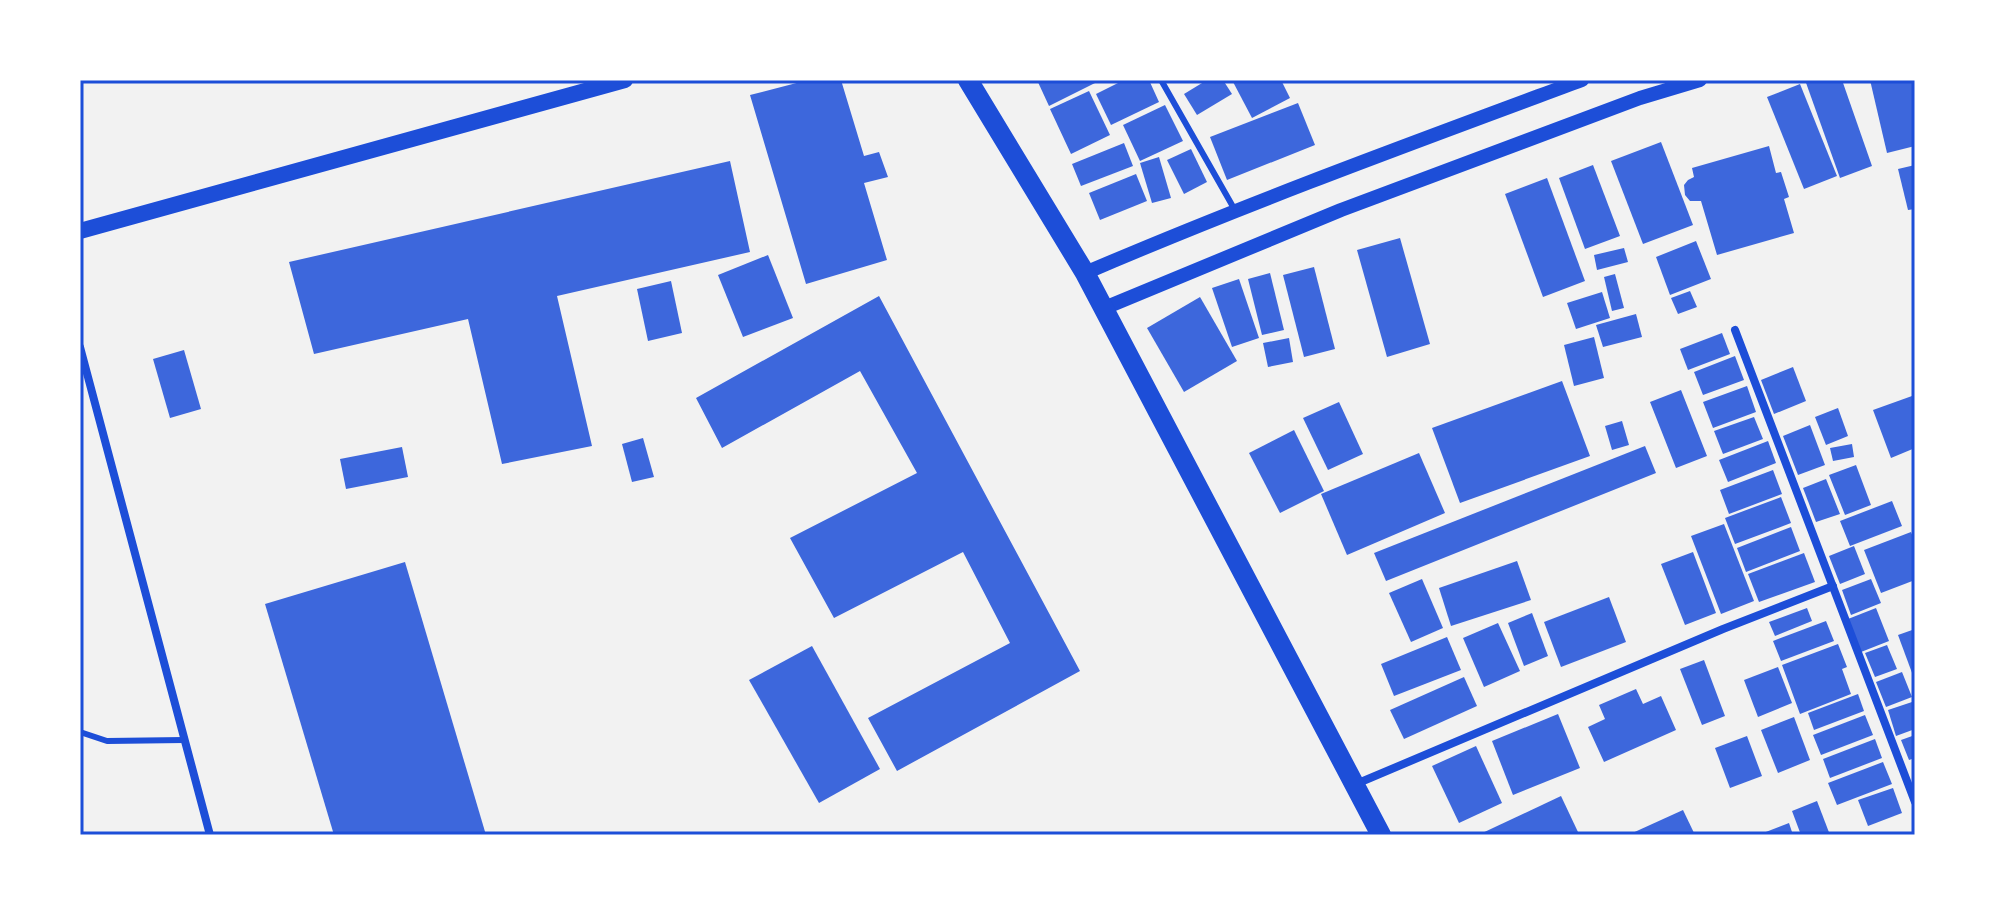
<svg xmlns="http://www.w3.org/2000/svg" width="1995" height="915" viewBox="0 0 1995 915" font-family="Inter,sans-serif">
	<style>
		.building { fill: #3d67dc }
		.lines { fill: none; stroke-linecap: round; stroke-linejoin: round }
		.service { stroke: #1d4ed8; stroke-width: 6 }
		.minor { stroke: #1d4ed8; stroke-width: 8 }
		.tertiary { stroke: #1d4ed8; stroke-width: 14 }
		.secondary { stroke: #1d4ed8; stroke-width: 16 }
		.primary { stroke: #1d4ed8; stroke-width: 20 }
		.neatline { fill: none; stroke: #1d4ed8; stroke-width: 3 }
	</style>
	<rect width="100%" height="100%" fill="#f2f2f2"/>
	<g class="building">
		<path d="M808,80H841L864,156L879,152L888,177L864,183L887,260L806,284L750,95Z"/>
		<path d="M1037,80H1101L1049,106Z"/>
		<path d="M1124,80H1149L1159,102L1111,125L1096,94Z"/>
		<path d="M1207,80H1223L1232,94L1197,115L1184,94Z"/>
		<path d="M1232,80H1281L1290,98L1252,118Z"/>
		<path d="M1805,80H1842L1872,166L1840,178Z"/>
		<path d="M1870,80H1915V146L1887,153Z"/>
		<path d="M1800,84L1837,176L1804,189L1767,97Z"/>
		<path d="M1089,91L1110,135L1071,154L1050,109Z"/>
		<path d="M1298,103L1315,145L1227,180L1210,137Z"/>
		<path d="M1165,105L1183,141L1140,161L1123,125Z"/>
		<path d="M1661,142L1693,225L1643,244L1611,161Z"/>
		<path d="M1124,143L1133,166L1081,186L1072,164Z"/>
		<path d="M1769,146L1776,173L1781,172L1789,197L1784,199L1794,233L1717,255L1701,201H1690L1685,195L1684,185L1688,180L1694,177L1692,168Z"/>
		<path d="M1191,149L1207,182L1184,194L1167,160Z"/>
		<path d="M1159,157L1171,198L1152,203L1140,163Z"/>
		<path d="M730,161L750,252L557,296L592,446L502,464L468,319L314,354L289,262Z"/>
		<path d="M1593,165L1620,236L1585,249L1559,178Z"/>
		<path d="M1915,165V209L1908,210L1898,169Z"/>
		<path d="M1136,174L1147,201L1100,220L1089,193Z"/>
		<path d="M1547,178L1585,281L1543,297L1505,194Z"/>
		<path d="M1400,238L1430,344L1387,357L1357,250Z"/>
		<path d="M1696,241L1711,279L1670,295L1656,257Z"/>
		<path d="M1624,248L1628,262L1597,270L1594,255Z"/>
		<path d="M768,255L793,318L743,337L718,275Z"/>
		<path d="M1314,267L1335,349L1304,357L1283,275Z"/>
		<path d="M1270,273L1284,330L1262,335L1248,279Z"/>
		<path d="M1615,274L1624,308L1612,311L1604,277Z"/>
		<path d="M1239,279L1259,338L1232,347L1212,288Z"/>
		<path d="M671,281L682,333L648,341L637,289Z"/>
		<path d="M1690,291L1697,307L1678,314L1671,298Z"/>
		<path d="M1602,292L1610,318L1576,329L1567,303Z"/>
		<path d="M879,296L1080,671L897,771L868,718L1010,643L963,552L834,618L790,538L917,473L860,371L722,448L696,398Z"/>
		<path d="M1200,297L1237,361L1184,392L1147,328Z"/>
		<path d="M1636,314L1642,337L1603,347L1596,325Z"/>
		<path d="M1722,333L1730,354L1688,370L1680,349Z"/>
		<path d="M1594,337L1604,378L1574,386L1564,345Z"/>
		<path d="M1289,338L1293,362L1268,367L1263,343Z"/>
		<path d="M184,350L201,409L170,418L153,359Z"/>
		<path d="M1735,356L1744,380L1703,395L1694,372Z"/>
		<path d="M1793,367L1806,401L1774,414L1761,380Z"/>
		<path d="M1562,381L1590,456L1460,503L1432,428Z"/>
		<path d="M1747,386L1756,412L1713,428L1703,402Z"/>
		<path d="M1681,390L1707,456L1676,468L1650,402Z"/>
		<path d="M1912,396L1915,405V448L1891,458L1873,410Z"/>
		<path d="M1339,402L1363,454L1328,470L1303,418Z"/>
		<path d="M1838,408L1848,436L1826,445L1815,417Z"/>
		<path d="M1754,417L1763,439L1723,454L1714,431Z"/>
		<path d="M1622,421L1629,445L1612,450L1605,426Z"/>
		<path d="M1810,425L1825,465L1798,475L1783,436Z"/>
		<path d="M1294,430L1324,491L1280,513L1249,453Z"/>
		<path d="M643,438L654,477L632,482L622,444Z"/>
		<path d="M1768,441L1776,463L1728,482L1719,460Z"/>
		<path d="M1852,444L1854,457L1833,461L1830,448Z"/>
		<path d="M1645,446L1656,473L1386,581L1374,553Z"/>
		<path d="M402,447L408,477L346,489L340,459Z"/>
		<path d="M1419,453L1445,513L1347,555L1321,494Z"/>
		<path d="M1856,465L1871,505L1845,515L1829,475Z"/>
		<path d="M1773,470L1782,494L1729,514L1720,490Z"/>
		<path d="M1826,479L1840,514L1816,522L1803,488Z"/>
		<path d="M1781,497L1791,523L1735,544L1725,518Z"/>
		<path d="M1892,501L1902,526L1850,546L1840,521Z"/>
		<path d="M1724,524L1754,601L1721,614L1691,536Z"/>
		<path d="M1791,527L1800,551L1746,572L1737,548Z"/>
		<path d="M1911,532L1915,542V580L1881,593L1864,550Z"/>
		<path d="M1854,546L1865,574L1840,584L1829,556Z"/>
		<path d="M1693,552L1716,613L1685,625L1661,564Z"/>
		<path d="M1804,553L1815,582L1759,602L1748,574Z"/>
		<path d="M1517,561L1531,600L1451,626L1439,588Z"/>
		<path d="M405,562L486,835H334L265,604Z"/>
		<path d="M1422,579L1443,628L1411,642L1389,593Z"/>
		<path d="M1871,579L1881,603L1851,615L1842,590Z"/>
		<path d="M1609,597L1626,642L1561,667L1544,622Z"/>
		<path d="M1807,608L1812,621L1775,636L1769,622Z"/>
		<path d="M1876,608L1889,641L1861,652L1848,619Z"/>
		<path d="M1532,613L1548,656L1524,666L1508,623Z"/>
		<path d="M1826,621L1834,641L1781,661L1773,641Z"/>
		<path d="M1498,623L1520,671L1484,687L1463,638Z"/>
		<path d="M1915,629V681L1898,635Z"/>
		<path d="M1447,637L1461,670L1394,696L1381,664Z"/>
		<path d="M1838,644L1847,667L1842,669L1851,694L1800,714L1782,665Z"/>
		<path d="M1887,645L1897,669L1875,677L1865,653Z"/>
		<path d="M812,646L880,769L819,803L749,680Z"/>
		<path d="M1704,660L1725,716L1702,725L1680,669Z"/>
		<path d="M1778,667L1792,703L1758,717L1744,680Z"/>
		<path d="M1902,672L1912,697L1886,707L1876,682Z"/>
		<path d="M1464,677L1477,706L1404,739L1390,710Z"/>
		<path d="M1636,689L1643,704L1661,696L1676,730L1604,762L1588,727L1605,719L1599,705Z"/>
		<path d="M1858,694L1864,711L1814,730L1808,713Z"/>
		<path d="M1915,701V729L1896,736L1888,710Z"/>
		<path d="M1558,714L1580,768L1513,795L1492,741Z"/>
		<path d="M1865,715L1873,735L1821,755L1813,735Z"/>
		<path d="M1794,717L1810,760L1778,773L1761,730Z"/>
		<path d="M1915,735V758L1909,760L1901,740Z"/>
		<path d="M1747,736L1762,776L1730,788L1715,748Z"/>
		<path d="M1875,739L1882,758L1830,778L1823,759Z"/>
		<path d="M1476,746L1502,803L1459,823L1432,766Z"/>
		<path d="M1883,762L1892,784L1837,805L1828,783Z"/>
		<path d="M1893,788L1902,813L1868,826L1858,800Z"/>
		<path d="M1561,796L1578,832L1571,835H1478Z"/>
		<path d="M1817,801L1830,835H1801L1792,811Z"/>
		<path d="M1683,810L1695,835H1628Z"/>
		<path d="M1789,823L1793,835H1758Z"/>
	</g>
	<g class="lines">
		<g class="service">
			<path d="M1161,80L1236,212"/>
			<path d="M80,732L107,741L184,740"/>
		</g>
		<g class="minor">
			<path d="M1735,330L1915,802"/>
			<path d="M80,347L210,835"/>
			<path d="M1356,784L1723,629L1833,586"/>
		</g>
		<g class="tertiary">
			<path d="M1085,273C1248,203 1415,142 1582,80"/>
			<path d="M1102,309L1341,210L1640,98L1700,80"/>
		</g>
		<path class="secondary" d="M80,231L625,80"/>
		<path class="primary" d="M968,80L1085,273L1381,835"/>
	</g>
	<rect width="1995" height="915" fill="none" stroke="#ffffff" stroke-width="164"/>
	<rect x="82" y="82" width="1831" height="751" class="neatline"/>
</svg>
